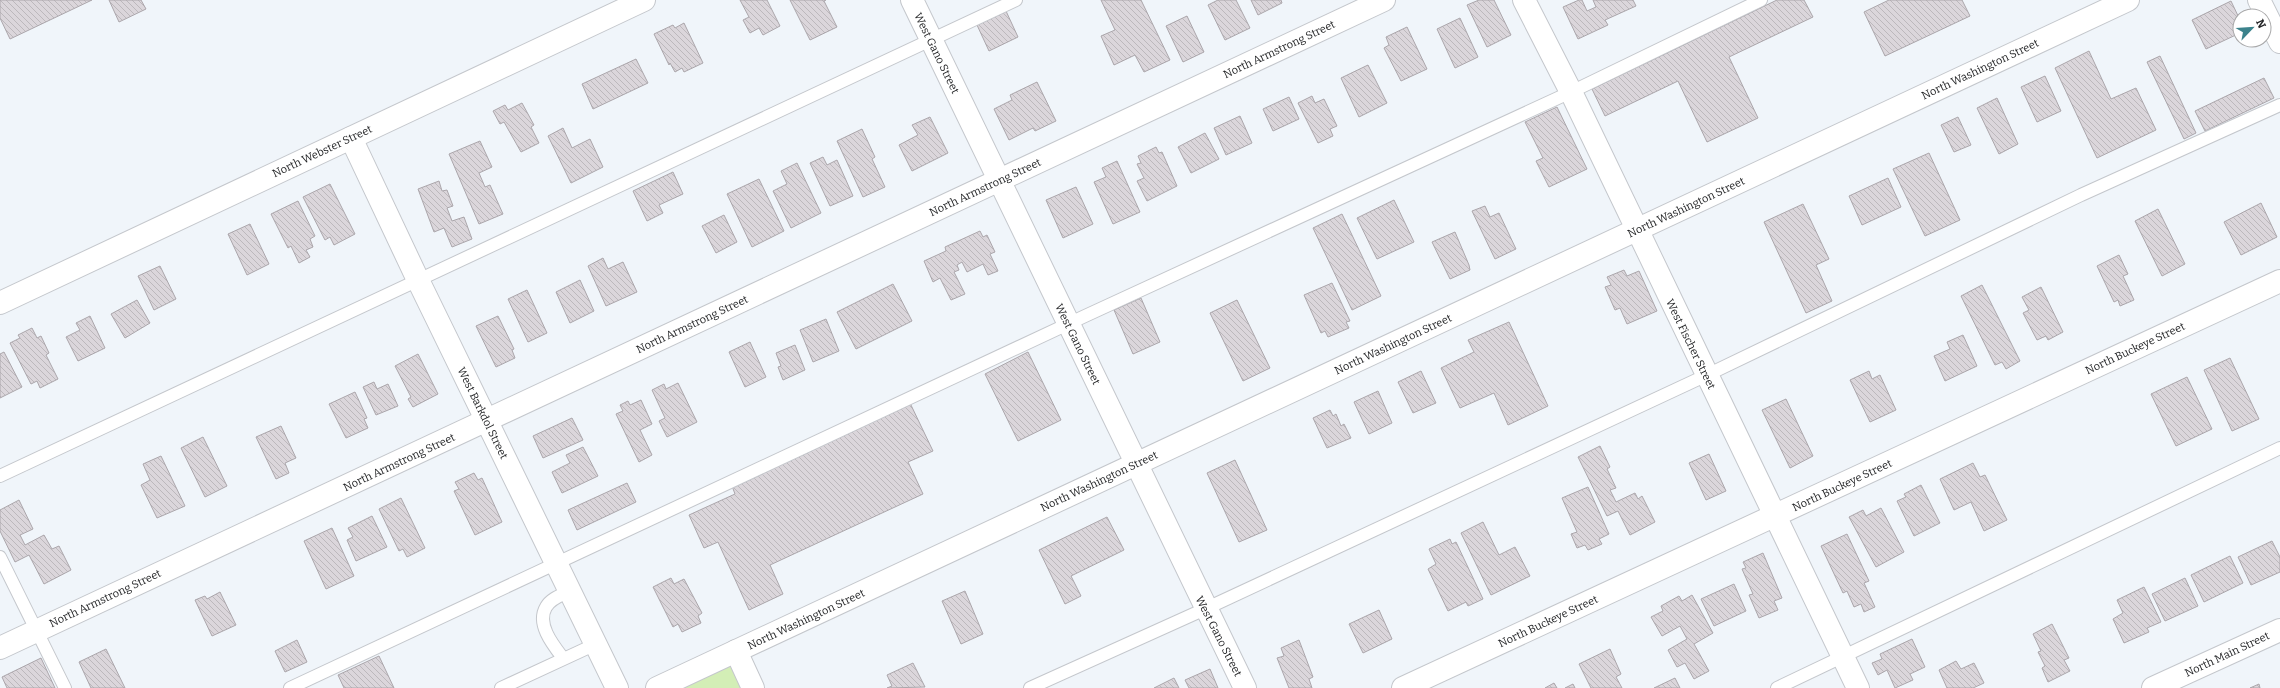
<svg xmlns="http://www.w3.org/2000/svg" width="2280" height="688" viewBox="0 0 2280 688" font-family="Bitter,serif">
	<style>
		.grass { fill: #d3eeb6 }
		.building { fill: url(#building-back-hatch); stroke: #aba6ab }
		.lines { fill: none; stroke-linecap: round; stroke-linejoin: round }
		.service-casing { stroke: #c4c7cc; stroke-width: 14 }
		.minor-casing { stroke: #c4c7cc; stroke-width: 24 }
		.secondary-casing { stroke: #c4c7cc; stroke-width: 24 }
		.service { stroke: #fff; stroke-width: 12 }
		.minor { stroke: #fff; stroke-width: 22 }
		.secondary { stroke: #fff; stroke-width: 22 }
		.labels { text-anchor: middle; stroke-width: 3; stroke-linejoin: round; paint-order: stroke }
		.street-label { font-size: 11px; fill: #252628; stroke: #fff }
	</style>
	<defs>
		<pattern id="building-back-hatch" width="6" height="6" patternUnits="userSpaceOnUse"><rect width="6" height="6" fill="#dbd6db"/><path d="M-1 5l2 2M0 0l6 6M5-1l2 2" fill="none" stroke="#bcb8bc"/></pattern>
	</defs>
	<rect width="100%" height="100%" fill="#f0f5fa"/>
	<path class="grass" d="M736,651L753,688H658Z"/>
	<g class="building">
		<path d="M0,0H92L10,39L0,18Z"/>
		<path d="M109,0H141L146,9L119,22Z"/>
		<path d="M740,0H767L780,26L763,35L759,28L750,33L743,20L749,17Z"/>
		<path d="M790,0H826L824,1L837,27L810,40Z"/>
		<path d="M1101,0H1141L1170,60L1144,72L1135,55L1114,65L1101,36L1115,30Z"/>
		<path d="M1218,0H1236L1250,28L1225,40L1208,5Z"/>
		<path d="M1251,0H1281L1282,3L1258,15Z"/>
		<path d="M1479,0H1494L1511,35L1487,47L1467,5Z"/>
		<path d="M1579,0H1582L1587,11L1596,7L1593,0H1633L1636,6L1605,20L1608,25L1578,39L1563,7Z"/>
		<path d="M1777,0H1804L1813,17L1729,57L1758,118L1707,142L1678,81L1605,116L1592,89Z"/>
		<path d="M1889,0H1962L1970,16L1885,56L1864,12Z"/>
		<path d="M2231,1L2240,20V33L2206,49L2192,20Z"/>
		<path d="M1006,11L1018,37L989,51L977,25Z"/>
		<path d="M1187,16L1204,52L1183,62L1166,26Z"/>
		<path d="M1460,18L1478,57L1455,68L1437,29Z"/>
		<path d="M684,23L703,63L684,72L682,68L675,72L670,63L669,65L654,34L673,25L675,28Z"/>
		<path d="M1407,27L1427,69L1401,81L1384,48L1389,45L1386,37Z"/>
		<path d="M2089,51L2111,99L2136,88L2156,130L2097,158L2055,68Z"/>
		<path d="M2160,56L2196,133L2184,139L2147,62Z"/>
		<path d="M636,59L648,83L593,109L582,84Z"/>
		<path d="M1368,65L1387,103L1359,117L1341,78Z"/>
		<path d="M2045,76L2061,111L2037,122L2021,87Z"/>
		<path d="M2264,78L2274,98L2205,131L2195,111Z"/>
		<path d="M1037,82L1056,121L1035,131L1033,128L1009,140L994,109L1012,100L1010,95Z"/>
		<path d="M1312,96L1315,103L1324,99L1337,126L1330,129L1333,136L1318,143L1298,103Z"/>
		<path d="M1289,97L1299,119L1273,131L1263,109Z"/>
		<path d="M1997,98L2018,144L1999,154L1977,108Z"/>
		<path d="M522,103L534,125L531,127L539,143L521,152L504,122L500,124L493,111L505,105L508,110Z"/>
		<path d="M1557,107L1587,169L1549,187L1536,161L1543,158L1525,122Z"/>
		<path d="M1240,116L1252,143L1226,155L1214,128Z"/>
		<path d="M930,117L948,153L912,171L899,145L918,135L912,125Z"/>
		<path d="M1958,117L1971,145L1954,152L1941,125Z"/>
		<path d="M563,128L572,148L590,139L603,167L571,183L548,136Z"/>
		<path d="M862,129L875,157L872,159L885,187L863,197L837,141Z"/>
		<path d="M1205,133L1219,159L1191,173L1178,147Z"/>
		<path d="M480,141L492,167L479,173L485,187L490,185L503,214L479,224L449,154Z"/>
		<path d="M1156,147L1159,153L1162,152L1177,186L1147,201L1137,181L1144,178L1137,164L1141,163L1138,156Z"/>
		<path d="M1929,153L1960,220L1925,236L1893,169Z"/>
		<path d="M823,157L827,165L837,160L853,196L830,206L810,163Z"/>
		<path d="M1117,161L1140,212L1113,224L1094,182L1106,177L1102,168Z"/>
		<path d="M797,163L821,213L791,228L773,191L787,184L781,171Z"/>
		<path d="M673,172L683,194L659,205L663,213L647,221L633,191Z"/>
		<path d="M1888,178L1901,207L1862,225L1849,196Z"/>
		<path d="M759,179L784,231L752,247L727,194Z"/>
		<path d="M439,181L442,191L447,190L453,206L447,208L452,221L464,217L472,239L452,247L444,228L434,232L418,189Z"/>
		<path d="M330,184L355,234L334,245L330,237L325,240L303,197Z"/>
		<path d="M1076,187L1093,224L1063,238L1046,200Z"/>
		<path d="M1394,200L1414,242L1377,259L1357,218Z"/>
		<path d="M298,201L315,236L310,239L313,247L306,250L310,257L299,263L291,246L288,248L271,214Z"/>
		<path d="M2261,203L2277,237L2241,255L2224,222Z"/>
		<path d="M1803,204L1829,259L1816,265L1832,301L1806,313L1764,222Z"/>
		<path d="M1485,206L1490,217L1499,213L1516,249L1495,259L1472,211Z"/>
		<path d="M2158,209L2185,264L2162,276L2135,221Z"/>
		<path d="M1342,214L1381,296L1352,310L1313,228Z"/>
		<path d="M724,215L737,242L716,253L702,226Z"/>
		<path d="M250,224L269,264L247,275L228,234Z"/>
		<path d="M980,231L983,237L987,235L995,252L990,254L998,271L988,275L983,264L967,272L962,262L957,265L959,270L954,272L965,294L951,300L940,278L933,282L924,261L946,251L945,247Z"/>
		<path d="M1455,232L1469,265L1470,270L1450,279L1432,242Z"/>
		<path d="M2119,255L2128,274L2123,276L2134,300L2120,306L2118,300L2114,302L2097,266Z"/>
		<path d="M603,258L608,269L623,262L637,292L606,306L588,266Z"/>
		<path d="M160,266L176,299L154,310L138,276Z"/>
		<path d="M1624,270L1627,276L1639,271L1657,311L1627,324L1620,308L1615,310L1605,287L1611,285L1607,277Z"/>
		<path d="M580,280L594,311L570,323L556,292Z"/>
		<path d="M1332,283L1350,321L1346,322L1349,328L1328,337L1325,331L1321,333L1304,295Z"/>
		<path d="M893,284L912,321L856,349L837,312Z"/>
		<path d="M1982,285L2020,361L2006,369L2002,362L1995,365L1961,296Z"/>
		<path d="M2041,287L2063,332L2048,340L2046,336L2037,340L2023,313L2029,310L2022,297Z"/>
		<path d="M527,290L547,333L528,342L508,299Z"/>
		<path d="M1141,298L1160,342L1133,354L1114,310Z"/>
		<path d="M137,300L150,323L125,338L111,314Z"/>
		<path d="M1237,300L1270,368L1243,381L1210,313Z"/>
		<path d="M90,316L105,348L78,361L66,337L80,330L76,323Z"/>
		<path d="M498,316L514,349L512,350L515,358L496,367L476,326Z"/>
		<path d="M826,319L839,351L813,362L800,330Z"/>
		<path d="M1509,322L1548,406L1508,425L1494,393L1460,408L1441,368L1474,352L1468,340Z"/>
		<path d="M32,328L37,338L41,336L49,353L46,355L58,379L40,388L37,381L31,384L10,343L20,338L18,335Z"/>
		<path d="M1963,335L1977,366L1945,381L1934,356L1950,349L1947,342Z"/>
		<path d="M750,342L766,377L745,387L729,352Z"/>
		<path d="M795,345L805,370L783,380L778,367L781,366L776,353Z"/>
		<path d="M4,352L22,387L0,398V354Z"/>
		<path d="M1028,352L1061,420L1018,441L985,374Z"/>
		<path d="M418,354L438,394L413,407L408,399L411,397L395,366Z"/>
		<path d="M2230,358L2259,419L2232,431L2204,370Z"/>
		<path d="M1421,371L1436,403L1413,413L1398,382Z"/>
		<path d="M1869,371L1872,379L1880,375L1896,410L1870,422L1850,380Z"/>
		<path d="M2187,377L2212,429L2176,446L2151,394Z"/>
		<path d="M374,382L377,389L388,384L398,406L376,415L363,387Z"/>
		<path d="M678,383L697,422L667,437L659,421L665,418L652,390L664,384L666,389Z"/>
		<path d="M1378,391L1392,423L1369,434L1354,402Z"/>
		<path d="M355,392L367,418L364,419L368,428L346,438L329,404Z"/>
		<path d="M1786,399L1813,456L1790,468L1762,410Z"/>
		<path d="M641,400L652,424L640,430L652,455L639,462L616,414L623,411L620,405L628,401L630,405Z"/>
		<path d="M910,403L933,451L908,462L923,494L770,565L783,594L749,610L718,542L704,548L689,515L735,494L732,486Z"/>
		<path d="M1330,410L1333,416L1336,414L1341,426L1344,424L1351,438L1327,448L1313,418Z"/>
		<path d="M572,418L583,440L543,458L533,436Z"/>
		<path d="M281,426L296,458L285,463L289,473L276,479L256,437Z"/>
		<path d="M203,437L227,486L205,497L181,448Z"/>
		<path d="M1600,446L1610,467L1607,469L1616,488L1610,490L1616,502L1635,493L1638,499L1642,496L1655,522L1630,535L1618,511L1607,516L1578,457Z"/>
		<path d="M583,447L598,476L562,493L552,472L570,463L566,455Z"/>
		<path d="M1709,454L1726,491L1706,500L1689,463Z"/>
		<path d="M161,456L185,506L157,518L141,485L150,480L143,464Z"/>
		<path d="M1235,460L1267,530L1239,542L1207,473Z"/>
		<path d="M1973,463L1980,477L1985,475L2007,520L1984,531L1971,502L1954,510L1940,479Z"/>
		<path d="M474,473L478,480L482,478L502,522L475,535L454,491L459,489L455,482Z"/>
		<path d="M627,483L636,502L577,530L568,510Z"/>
		<path d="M1921,485L1940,523L1914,536L1897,501L1906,497L1904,494Z"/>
		<path d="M1588,487L1609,534L1599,539L1602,544L1588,550L1585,545L1577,548L1571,534L1577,532L1562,498Z"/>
		<path d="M401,498L425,548L407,557L403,549L399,551L379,509Z"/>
		<path d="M19,500L33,529L20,535L25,545L44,535L52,549L59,546L71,570L44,584L29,555L15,562L0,531V510Z"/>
		<path d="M1881,508L1904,552L1876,567L1849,517L1863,510L1866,516Z"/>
		<path d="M372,516L387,547L356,561L347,540L353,537L348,528Z"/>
		<path d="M1107,517L1124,550L1071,576L1081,596L1065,604L1039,550Z"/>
		<path d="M1483,522L1499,555L1515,547L1530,576L1491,595L1461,533Z"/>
		<path d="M332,528L354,576L326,589L304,541Z"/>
		<path d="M1847,534L1869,581L1864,583L1875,607L1864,612L1861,604L1854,607L1847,591L1843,593L1821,546Z"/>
		<path d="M1450,539L1452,544L1456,542L1483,599L1468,606L1466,602L1448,611L1428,569L1436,564L1429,549Z"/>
		<path d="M2272,541L2280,557V572L2251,585L2238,557Z"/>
		<path d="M1763,553L1782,598L1774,601L1778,610L1759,618L1749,595L1753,594L1742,569L1746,568L1743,562Z"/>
		<path d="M2230,556L2243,583L2204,602L2191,575Z"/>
		<path d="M671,578L674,584L684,579L702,613L698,616L701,623L682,632L678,624L673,627L653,587Z"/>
		<path d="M2185,578L2198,606L2165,621L2152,594Z"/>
		<path d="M1734,584L1746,611L1714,626L1701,599Z"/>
		<path d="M2144,587L2161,622L2147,628L2149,632L2124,643L2113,619L2123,613L2117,600Z"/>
		<path d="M965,591L983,634L961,644L942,601Z"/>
		<path d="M220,592L236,625L212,636L195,600L205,596L207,599Z"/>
		<path d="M1692,595L1713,633L1694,644L1709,671L1694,679L1685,663L1677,667L1668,650L1687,639L1680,626L1662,636L1651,617L1663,611L1661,606L1679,596L1682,601Z"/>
		<path d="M1379,610L1392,639L1363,653L1349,624Z"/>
		<path d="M2052,624L2069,658L2064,660L2070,671L2048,682L2042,668L2045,666L2038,652L2041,651L2033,634Z"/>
		<path d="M1912,639L1925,667L1910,674L1913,680L1895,688L1887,670L1878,675L1872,663L1882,659L1880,654Z"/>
		<path d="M297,640L307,662L285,672L275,651Z"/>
		<path d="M1299,640L1313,677L1309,679L1312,688H1289L1277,658L1284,656L1281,648Z"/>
		<path d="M106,649L125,688H91L79,662Z"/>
		<path d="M1610,649L1621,674L1616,677L1622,688H1591L1579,664Z"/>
		<path d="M379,656L394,688H344L338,675Z"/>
		<path d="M41,658L55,688H7L2,677Z"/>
		<path d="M1956,661L1961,669L1974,663L1984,683L1973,688H1947L1939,670Z"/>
		<path d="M913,663L925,687L887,688L892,686L887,675Z"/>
		<path d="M1210,669L1218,688H1189L1185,680Z"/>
		<path d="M1174,678L1179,688H1154Z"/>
		<path d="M1675,678L1680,688H1654Z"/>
		<path d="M1554,683L1557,688H1545Z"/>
		<path d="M1573,684L1575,688H1565Z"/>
		<path d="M2259,684L2260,688H2250Z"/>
	</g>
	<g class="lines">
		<defs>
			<g id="service">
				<path d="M0,476L1016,0"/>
				<path d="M0,557L65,688"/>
				<path d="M563,658C553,645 536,624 546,607C551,598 562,595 570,591"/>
				<path d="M290,688L1085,316L1571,92L1761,0"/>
				<path d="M501,688L596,644"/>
				<path d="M1030,688L1205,609L1707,375L2081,195L2280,105"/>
				<path d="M1777,688L2280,448"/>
			</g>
			<g id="minor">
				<path d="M912,0L1245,688"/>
				<path d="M1524,0L1571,92L1858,688"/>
				<path d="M2259,0L2280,42"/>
				<path d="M351,138L418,280L617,688"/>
				<path d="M0,303L644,0"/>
				<path d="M0,648L1384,0"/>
				<path d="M736,651L753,688"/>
				<path d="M1403,688L2280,281"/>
				<path d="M2153,688L2280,630"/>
			</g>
			<path id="secondary" d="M657,688L2128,0"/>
		</defs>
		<use href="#service" class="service-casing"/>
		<use href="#minor" class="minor-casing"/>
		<use href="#secondary" class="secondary-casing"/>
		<use href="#service" class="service"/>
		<use href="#minor" class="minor"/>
		<use href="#secondary" class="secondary"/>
	</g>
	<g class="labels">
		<g class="street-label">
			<text transform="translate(1279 49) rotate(-25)" y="4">North Armstrong Street</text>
			<text transform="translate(937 53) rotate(64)" y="4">West Gano Street</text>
			<text transform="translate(1980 69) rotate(-25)" y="4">North Washington Street</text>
			<text transform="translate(322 151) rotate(-25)" y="4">North Webster Street</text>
			<text transform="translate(985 187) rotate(-25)" y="4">North Armstrong Street</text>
			<text transform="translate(1686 207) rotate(-25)" y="4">North Washington Street</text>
			<text transform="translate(692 324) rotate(-25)" y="4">North Armstrong Street</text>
			<text transform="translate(1078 344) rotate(64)" y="4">West Gano Street</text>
			<text transform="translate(1393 344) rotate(-25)" y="4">North Washington Street</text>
			<text transform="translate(1691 344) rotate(64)" y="4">West Fischer Street</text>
			<text transform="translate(2135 348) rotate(-25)" y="4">North Buckeye Street</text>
			<text transform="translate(483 413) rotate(64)" y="4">West Barkdol Street</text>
			<text transform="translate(399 462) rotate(-25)" y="4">North Armstrong Street</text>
			<text transform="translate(1099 481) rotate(-25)" y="4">North Washington Street</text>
			<text transform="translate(1842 485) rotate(-25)" y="4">North Buckeye Street</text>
			<text transform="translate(105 598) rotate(-25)" y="4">North Armstrong Street</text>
			<text transform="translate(806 619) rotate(-25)" y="4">North Washington Street</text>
			<text transform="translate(1548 621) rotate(-25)" y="4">North Buckeye Street</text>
			<text transform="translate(1219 636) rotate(63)" y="4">West Gano Street</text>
			<text transform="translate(2227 654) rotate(-25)" y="4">North Main Street</text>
		</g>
	</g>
	<g transform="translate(2252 28) rotate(65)"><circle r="19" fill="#ffffff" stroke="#a8a8a9"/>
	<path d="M0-3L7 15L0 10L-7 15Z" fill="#3c838c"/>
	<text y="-6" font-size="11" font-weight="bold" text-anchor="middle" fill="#252628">N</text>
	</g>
</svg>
